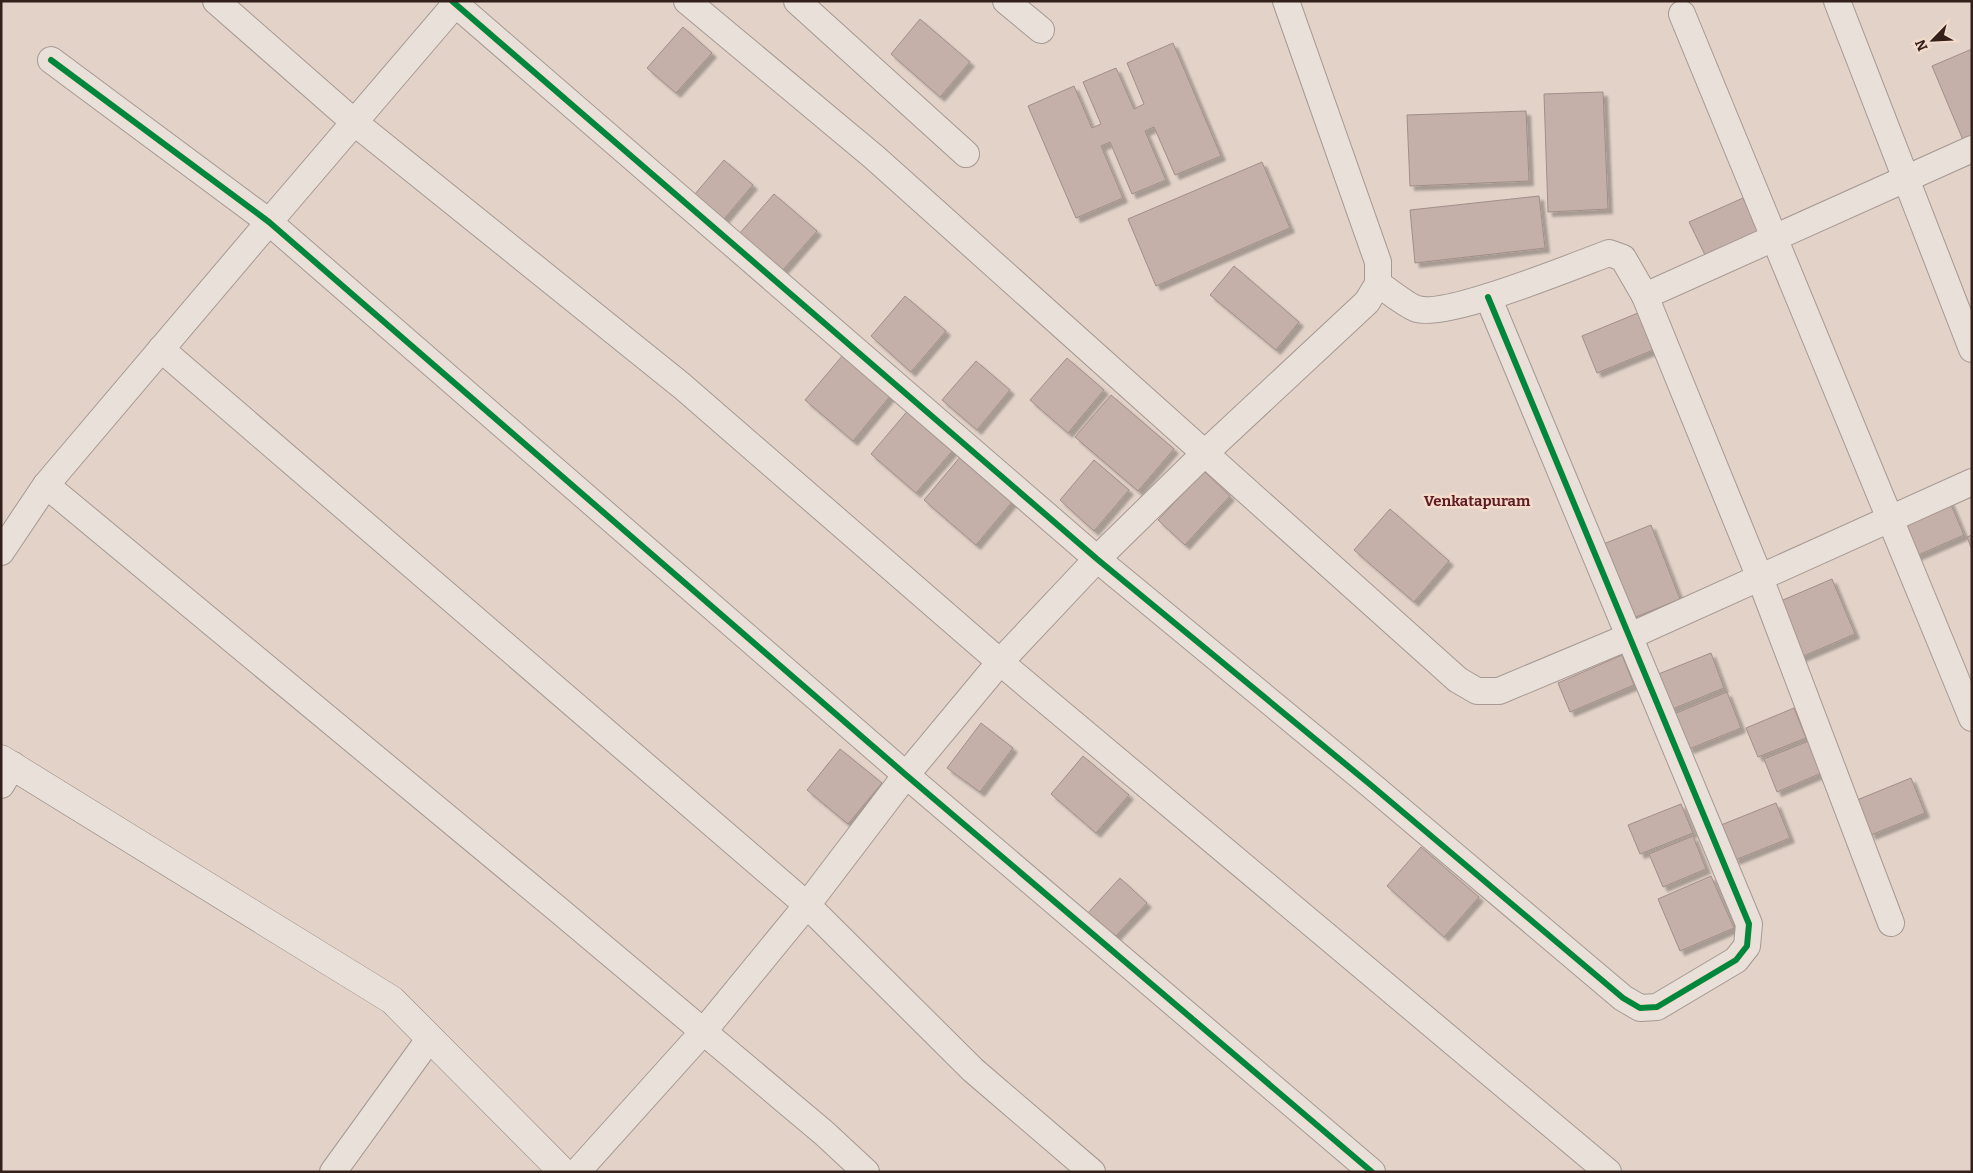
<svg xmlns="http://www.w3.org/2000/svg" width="1973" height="1173" viewBox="0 0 1973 1173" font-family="Bitter,serif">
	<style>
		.building { fill: #c5afa9; stroke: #a18e88; filter: url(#shadow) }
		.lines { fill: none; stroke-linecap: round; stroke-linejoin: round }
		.street-casing { stroke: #a69892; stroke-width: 28 }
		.secondary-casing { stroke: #968882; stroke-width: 29 }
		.street { stroke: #e9e0da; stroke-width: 26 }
		.secondary { stroke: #e9e0da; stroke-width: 28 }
		.cycleway-casing { stroke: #f4dccd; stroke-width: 9 }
		.cycleway { stroke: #00873e; stroke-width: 6 }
		.labels { text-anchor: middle; stroke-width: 5; stroke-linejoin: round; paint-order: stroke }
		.neighbourhood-label { font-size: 15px; font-weight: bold; fill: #5e1c23; stroke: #f4dccd }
	</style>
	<defs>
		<filter id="shadow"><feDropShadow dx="4.5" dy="4.5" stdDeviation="1" flood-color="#0004"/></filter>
	</defs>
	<rect width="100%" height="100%" fill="#e2d2c8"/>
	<g class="building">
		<path d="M920,19L970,62L940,97L891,54Z"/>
		<path d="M683,27L712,53L676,93L647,68Z"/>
		<path d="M1173,43L1221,156L1175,175L1154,127L1145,131L1166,180L1132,194L1110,142L1101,146L1123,198L1076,218L1028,106L1074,86L1092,128L1101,124L1083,82L1116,68L1134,109L1144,104L1127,63Z"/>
		<path d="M1972,49V137L1963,140L1932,66Z"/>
		<path d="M1603,92L1608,209L1548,212L1544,94Z"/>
		<path d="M1526,111L1529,181L1410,186L1407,115Z"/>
		<path d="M724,160L753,185L718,226L689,201Z"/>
		<path d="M1262,162L1290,228L1156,286L1128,219Z"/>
		<path d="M774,194L817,231L782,271L739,234Z"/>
		<path d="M1539,196L1545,248L1415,263L1410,210Z"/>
		<path d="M1743,198L1758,231L1705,255L1689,222Z"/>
		<path d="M1234,266L1299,322L1276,350L1210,295Z"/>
		<path d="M905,296L946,331L911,372L871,336Z"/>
		<path d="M1638,313L1653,350L1597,373L1582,336Z"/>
		<path d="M843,355L891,395L853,441L805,400Z"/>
		<path d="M1067,358L1104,390L1068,433L1030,400Z"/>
		<path d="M976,361L1010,390L977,430L942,400Z"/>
		<path d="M1111,395L1174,449L1138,491L1075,437Z"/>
		<path d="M910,408L955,448L916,493L871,454Z"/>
		<path d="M961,456L1013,501L976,545L924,500Z"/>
		<path d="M1094,460L1129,490L1094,531L1060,500Z"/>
		<path d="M1204,471L1230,496L1185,545L1158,520Z"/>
		<path d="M1949,500L1964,535L1916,556L1902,520Z"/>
		<path d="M1390,509L1449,561L1414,602L1354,550Z"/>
		<path d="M1651,525L1680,599L1631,619L1601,545Z"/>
		<path d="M1972,535V550L1967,537Z"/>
		<path d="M1832,579L1855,634L1799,658L1776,603Z"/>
		<path d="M1711,653L1724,688L1670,710L1656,675Z"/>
		<path d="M1622,655L1634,685L1570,712L1558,683Z"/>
		<path d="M1727,692L1741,728L1689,749L1674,714Z"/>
		<path d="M1794,708L1806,738L1758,757L1746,728Z"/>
		<path d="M981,723L1013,748L980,792L947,768Z"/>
		<path d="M1811,740L1824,772L1777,792L1764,759Z"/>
		<path d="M840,749L882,783L848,824L807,790Z"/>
		<path d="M1083,756L1129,795L1096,833L1051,794Z"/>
		<path d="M1911,778L1925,813L1871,835L1857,800Z"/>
		<path d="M1776,803L1790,838L1735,860L1721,825Z"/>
		<path d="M1681,804L1693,833L1640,854L1628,825Z"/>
		<path d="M1693,836L1706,869L1663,887L1649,854Z"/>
		<path d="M1421,847L1479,897L1444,937L1387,886Z"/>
		<path d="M1711,876L1734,928L1680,951L1658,899Z"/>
		<path d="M1120,878L1147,903L1112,940L1086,915Z"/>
	</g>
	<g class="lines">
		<defs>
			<g id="street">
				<path d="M216,1L354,122L682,386L1000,662L1608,1172"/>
				<path d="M452,1L1097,559L1372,786L1623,998L1640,1008L1657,1007L1736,960L1747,946L1749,924L1488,297"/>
				<path d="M687,1L874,157L1458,680L1477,691H1499L1628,637L1972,482"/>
				<path d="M797,1L966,154"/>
				<path d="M1006,1L1041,30"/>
				<path d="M1837,1L1972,349"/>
				<path d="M1682,14L1972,718"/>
				<path d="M51,60L269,222L906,775L1372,1172"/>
				<path d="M1378,284C1388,290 1407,306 1417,309C1448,318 1574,266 1609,253L1623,258L1645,296L1760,578L1891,923"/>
				<path d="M1645,296L1972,149"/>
				<path d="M161,349L807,905L973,1070L1092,1172"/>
				<path d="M46,485L561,912L824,1133L866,1172"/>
				<path d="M1,552L46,485L269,222L458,1"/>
				<path d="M1,785L13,765"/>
				<path d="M333,1172L430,1038"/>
				<path d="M577,1172L703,1032L807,905L906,775L1000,662L1097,559L1205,453L1367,302L1378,284V262L1286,1"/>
			</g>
			<path id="secondary" d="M1,759L392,1000L563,1172"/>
		</defs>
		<use href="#street" class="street-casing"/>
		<use href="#secondary" class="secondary-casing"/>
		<use href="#street" class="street"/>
		<use href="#secondary" class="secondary"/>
		<defs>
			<g id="cycleway">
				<path d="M452,1L1097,559L1372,786L1623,998L1640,1008L1657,1007L1736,960L1747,946L1749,924L1488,297"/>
				<path d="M51,60L269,222L906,775L1372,1172"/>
			</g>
		</defs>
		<use href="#cycleway" class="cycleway-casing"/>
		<use href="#cycleway" class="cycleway"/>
	</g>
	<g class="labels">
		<g class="neighbourhood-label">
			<text x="1477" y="506">Venkatapuram</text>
		</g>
	</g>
	<rect width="1973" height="1173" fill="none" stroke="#33201b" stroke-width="5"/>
	<g transform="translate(1933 40) rotate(246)" stroke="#f4dccd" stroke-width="4" paint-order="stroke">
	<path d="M0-4L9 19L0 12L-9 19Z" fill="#33201b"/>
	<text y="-8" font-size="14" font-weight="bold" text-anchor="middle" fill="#33201b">N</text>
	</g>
</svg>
